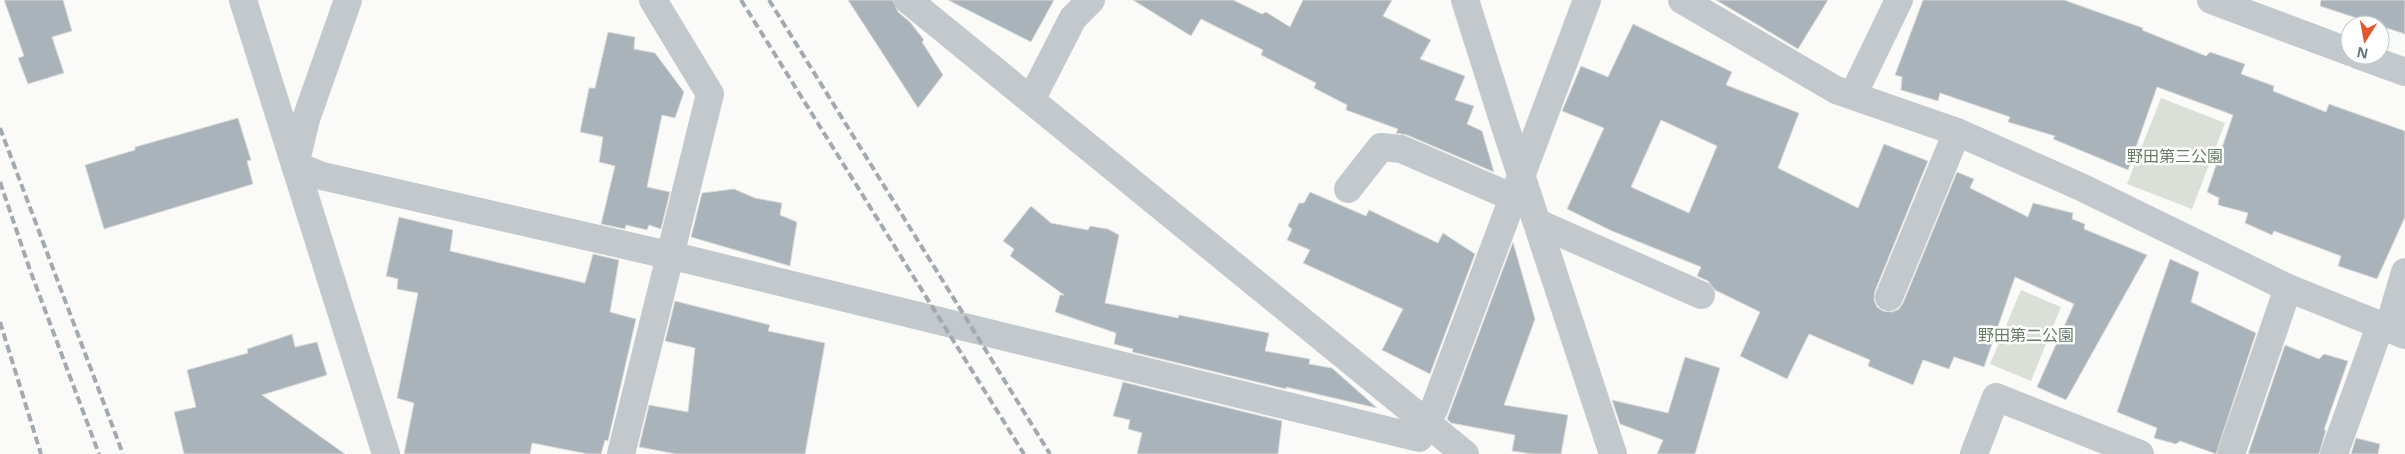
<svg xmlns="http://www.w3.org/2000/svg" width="2405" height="454" viewBox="0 0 2405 454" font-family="'Open Sans','Noto Sans JP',sans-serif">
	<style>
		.green { fill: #dadfd7 }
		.building { fill: #aab3b9; stroke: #dcdcda; fill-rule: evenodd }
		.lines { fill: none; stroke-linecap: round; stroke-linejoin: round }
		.street { stroke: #c3c8cc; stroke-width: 28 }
		.rail { stroke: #a2aab0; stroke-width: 4; stroke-dasharray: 8 4; stroke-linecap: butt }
		.labels { text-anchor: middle; stroke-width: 5; stroke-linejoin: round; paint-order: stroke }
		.park-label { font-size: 16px; fill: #687a64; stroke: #fff }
	</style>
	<rect width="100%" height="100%" fill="#fafaf8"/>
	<g class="green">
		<path d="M2161,98L2225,123L2192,209L2127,184Z"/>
		<path d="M2021,290L2061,307L2031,381L1990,364Z"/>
	</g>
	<g class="building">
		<path d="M4,0H63L72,31L52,37L64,73L28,84L18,58L24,56Z"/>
		<path d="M848,0H893L898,12L910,22L924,40L922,42L943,75L918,108Z"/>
		<path d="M948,0H1054L1031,42Z"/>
		<path d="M1133,0H1233L1262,14L1266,12L1290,27L1303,0H1392L1383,16L1431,40L1420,59L1465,76L1455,100L1474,106L1467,124L1482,131L1494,172L1407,135L1396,133L1398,129L1346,110L1347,105L1314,88L1316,83L1261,55L1263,50L1201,19L1191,36Z"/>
		<path d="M1716,0H1828L1798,49Z"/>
		<path d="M1923,0H2064L2143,28L2142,30L2206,56L2210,52L2245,64L2241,74L2274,86L2273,91L2326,112L2329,104L2405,131V217L2377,279L2338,266L2341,256L2274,231L2272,235L2245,223L2248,213L2218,205L2219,198L2207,192L2233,115L2157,87L2128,170L2053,139L2055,136L2008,122L2010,117L1940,93L1938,101L1901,90L1902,77L1895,75Z"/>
		<path d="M2321,0H2405V34L2320,6Z"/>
		<path d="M1633,24L1732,72L1726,85L1799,113L1778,168L1858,208L1884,144L1928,161L1875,291L1874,300L1877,307L1883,311L1892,312L1899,309L1903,303L1957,172L1974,179L1970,188L2028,217L2033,203L2073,213L2072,219L2085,224L2084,229L2147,255L2066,400L2037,387L2074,304L2015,277L1984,367L1954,357L1949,369L1923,360L1913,385L1868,366L1870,360L1809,334L1787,379L1740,356L1760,312L1715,290L1708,281L1697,276L1701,267L1612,231L1567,209L1604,128L1562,111L1581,66L1608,77ZM1661,120L1717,146L1689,213L1631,187Z"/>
		<path d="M608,32L635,37L634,49L655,53L684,92L675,118L662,115L647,187L670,192L661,229L649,225L647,230L626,225L625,229L601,224L615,166L599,162L603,137L580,132L589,88H595Z"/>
		<path d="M238,118L251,160L247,161L253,184L104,229L85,165L135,150V147Z"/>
		<path d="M734,189L755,198L782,203L780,215L797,222L790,266L691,237L702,193Z"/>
		<path d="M1310,192L1366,216L1369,210L1438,243L1443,233L1475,254L1430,374L1382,350L1403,309L1303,263L1310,250L1287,240L1292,229L1288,226L1299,203H1304Z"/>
		<path d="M1031,206L1051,223L1088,230L1090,226L1108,229L1119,235L1105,303L1178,318L1179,315L1269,333L1265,351L1310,359L1309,364L1332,368L1377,408L1286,387V389L1132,352L1133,349L1114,344L1116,333L1055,312L1060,295H1064L1010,256L1014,249L1003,241Z"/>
		<path d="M399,217L453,230L450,251L585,283L593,254L619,260L610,312L636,319L608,441L605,440L601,454H588L532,443L530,454H404L414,403L397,398L418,293L397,289L398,279L386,276Z"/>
		<path d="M1513,242L1535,319L1504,405L1568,415L1561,454H1533L1512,451L1515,435L1451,423L1447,419Z"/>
		<path d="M2170,259L2199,272L2191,302L2256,333L2216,454L2180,441L2176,444L2154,438L2157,428L2117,412Z"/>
		<path d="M675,301L770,325L768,331L825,343L805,454H676L639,447L649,405L688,412L695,348L665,341Z"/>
		<path d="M292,334L295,347L317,342L327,375L262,395L345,454H184L174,412L196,407L187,370L248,353L247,349Z"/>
		<path d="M2285,345L2319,359L2324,354L2348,361L2324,430H2326L2319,454H2248Z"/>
		<path d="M1685,357L1720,368L1695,454H1657L1663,440L1620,424L1612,400L1668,413Z"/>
		<path d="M1123,382L1282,421L1278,454H1137L1142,433L1128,429L1130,420L1113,416Z"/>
		<path d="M2356,438L2380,444L2378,454H2351Z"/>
	</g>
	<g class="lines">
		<g class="street">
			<path d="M243,0L386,454"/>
			<path d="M348,0L306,119L295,165L322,176L690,260L1419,438"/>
			<path d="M908,0L1465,454"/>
			<path d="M1465,0L1503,120L1613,454"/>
			<path d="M1682,0L1836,90L1957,132L2081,187L2288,288L2405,335"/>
			<path d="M2211,0L2350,52"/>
			<path d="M2358,55L2405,72"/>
			<path d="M1853,95L1899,0"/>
			<path d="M1031,100L1073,18L1091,0"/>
			<path d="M1348,189L1381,147L1401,149L1514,198"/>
			<path d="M1538,223L1701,295"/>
			<path d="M1889,297L1957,132"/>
			<path d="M2388,330L2405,272"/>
			<path d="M1419,437L1434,409L1587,0"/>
			<path d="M621,454L710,94L653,0"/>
			<path d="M1974,454L1996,397L2140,454"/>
			<path d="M2231,454L2288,288"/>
			<path d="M2334,454L2380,326"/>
		</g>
		<g class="rail">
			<path d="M741,0L1024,454"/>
			<path d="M769,0L1050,454"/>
			<path d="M0,128L123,454"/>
			<path d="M0,182L30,270L99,454"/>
			<path d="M0,322L41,454"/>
		</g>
	</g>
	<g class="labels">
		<g class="park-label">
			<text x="2175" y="162">野田第三公園</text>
			<text x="2026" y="341">野田第二公園</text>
		</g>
	</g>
	<g transform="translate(2365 40) rotate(191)"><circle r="24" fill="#ffffff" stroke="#c1c8cd"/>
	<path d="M0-4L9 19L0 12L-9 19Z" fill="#e4572e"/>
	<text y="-8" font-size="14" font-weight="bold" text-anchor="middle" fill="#657683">N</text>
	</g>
</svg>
